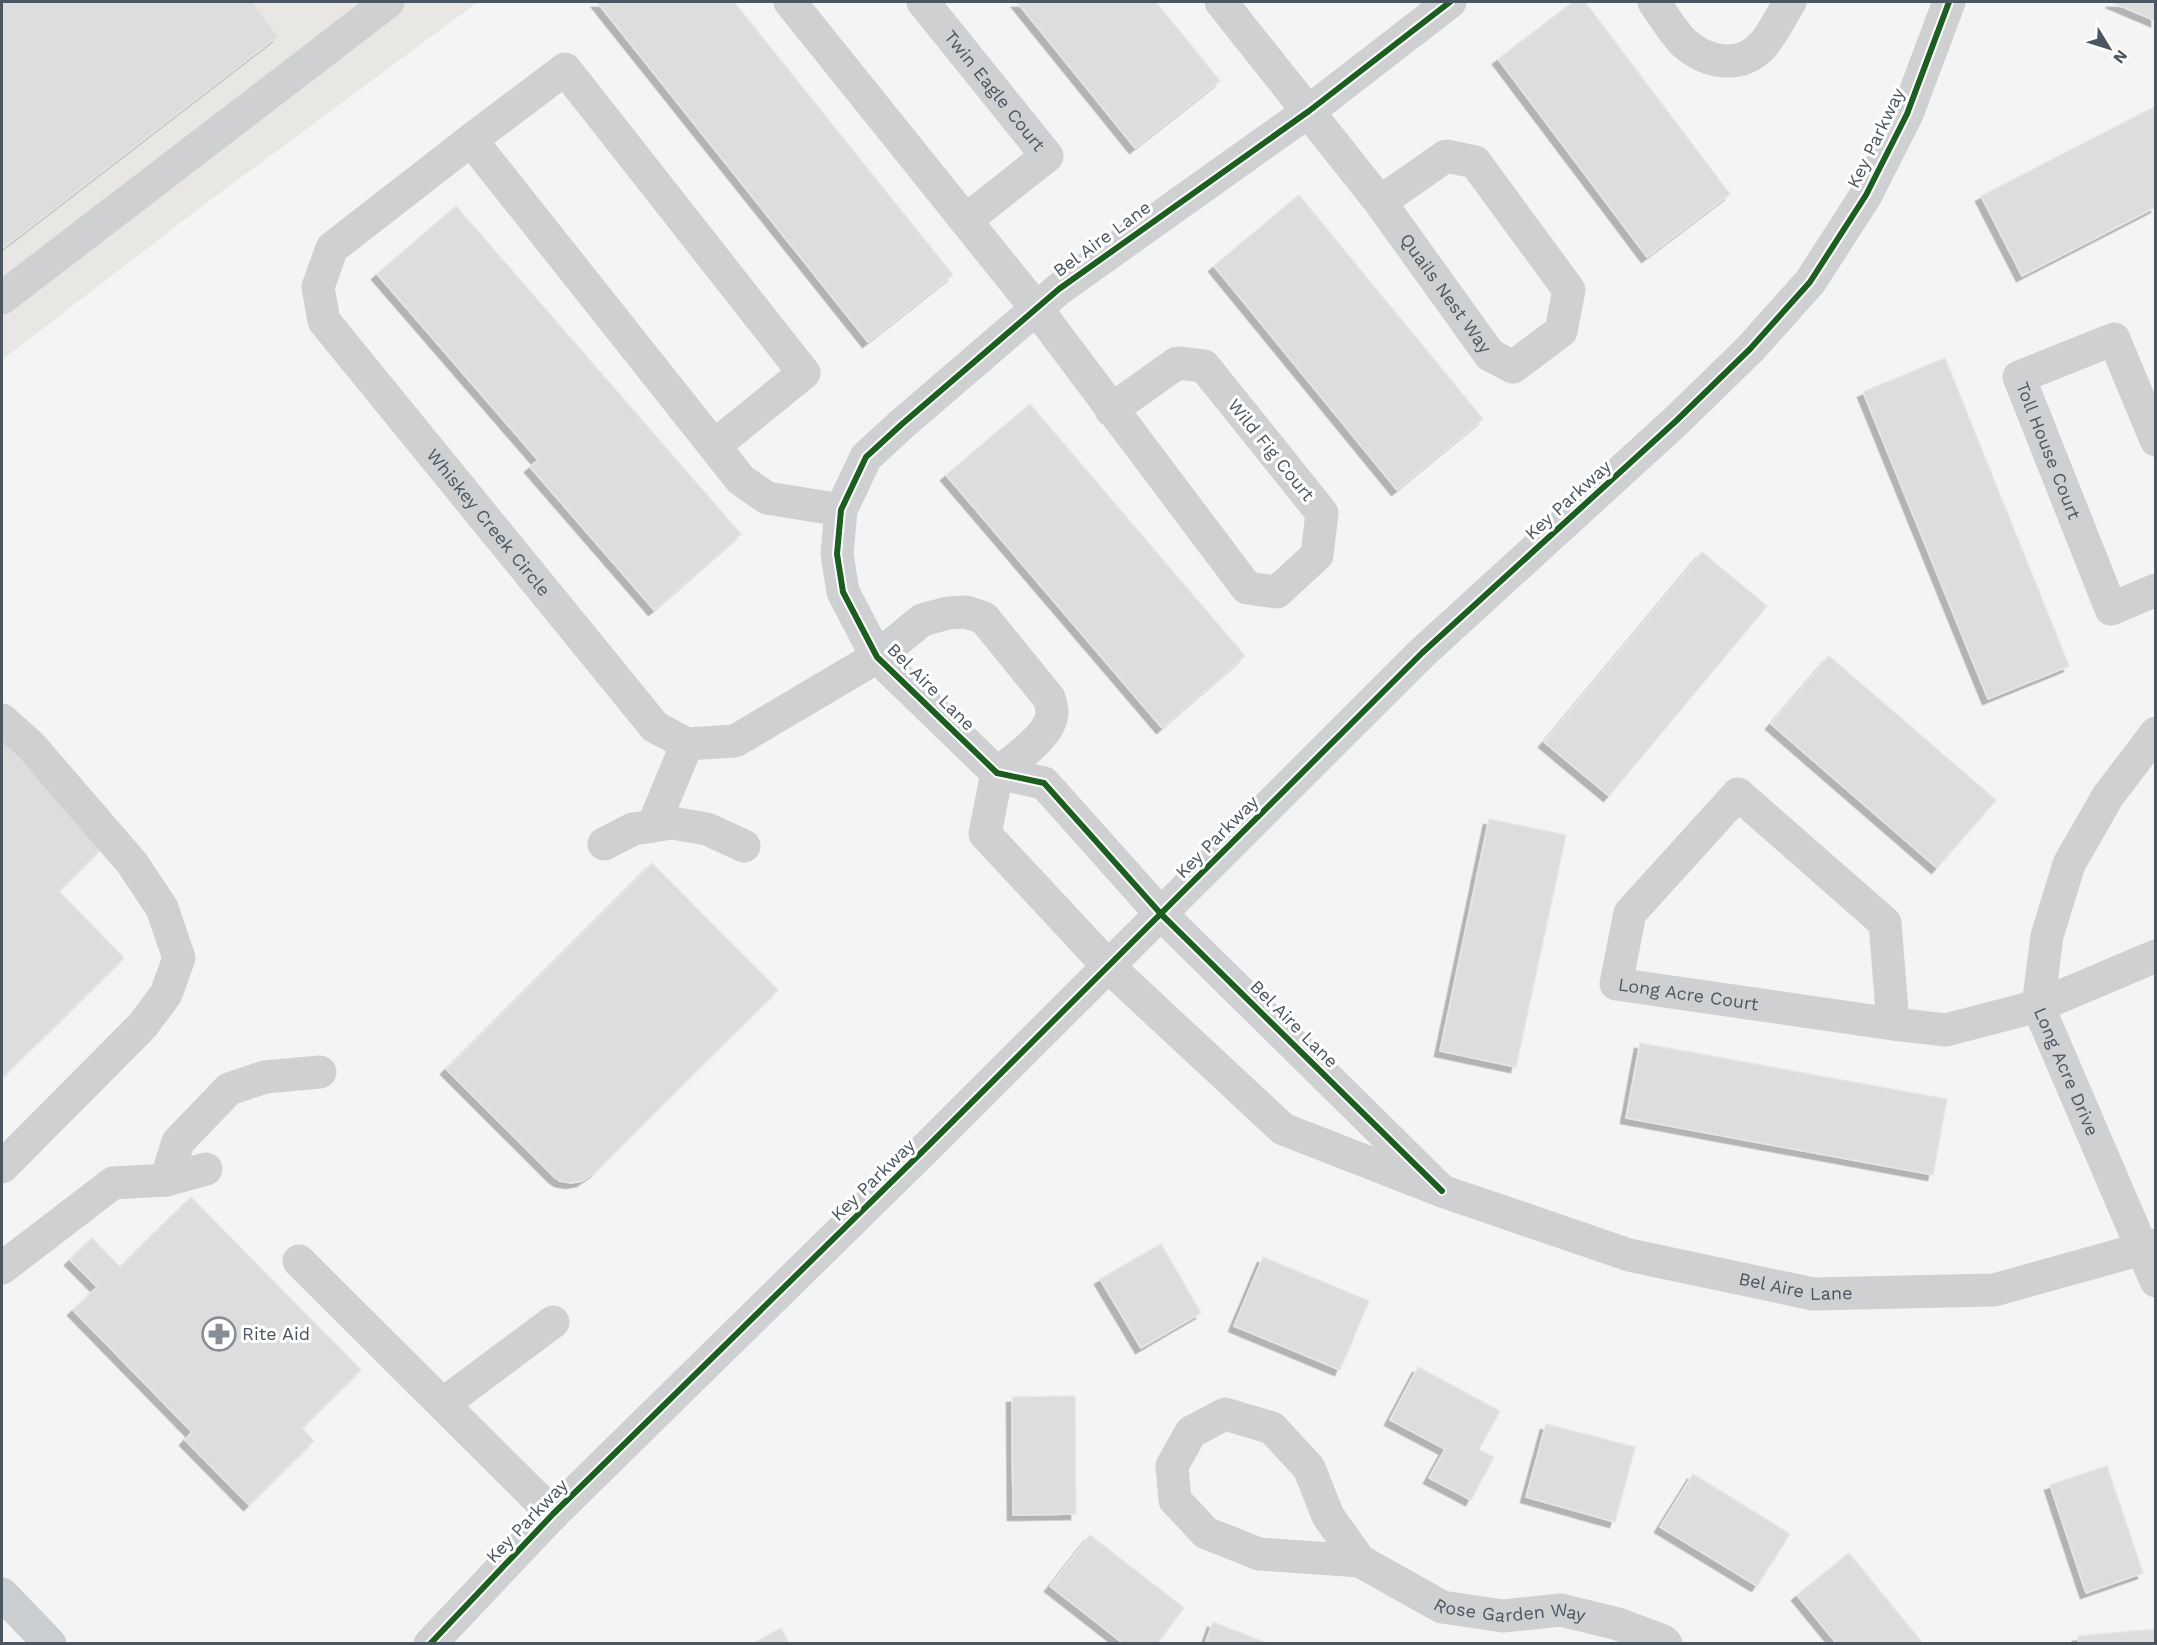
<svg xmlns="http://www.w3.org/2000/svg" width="2157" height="1645" viewBox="0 0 2157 1645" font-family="'Work Sans',sans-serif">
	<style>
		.commercial { fill: #e8e7e3 }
		.building { fill: #ddddde; stroke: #e5e6e7; stroke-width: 1.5; filter: url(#shadow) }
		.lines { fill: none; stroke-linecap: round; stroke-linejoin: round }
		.minor { stroke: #ced0d2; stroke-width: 33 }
		.major { stroke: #caced1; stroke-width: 33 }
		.cycleway-casing { stroke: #fff; stroke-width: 10 }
		.cycleway { stroke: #1b5e20; stroke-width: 6 }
		.labels { text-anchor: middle; stroke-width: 6; stroke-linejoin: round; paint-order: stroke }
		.street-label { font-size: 18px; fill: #4a5661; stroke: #fff }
		.poi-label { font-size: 18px; fill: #4a5661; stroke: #fff; text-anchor: start }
	</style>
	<defs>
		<filter id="shadow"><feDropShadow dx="-5.5" dy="5.5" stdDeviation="0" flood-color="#0004"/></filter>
	</defs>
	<rect width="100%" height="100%" fill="#f4f4f4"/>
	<path class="commercial" d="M2,2H478L193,213L2,360Z"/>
	<g class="building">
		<path d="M2,2H252L278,36L2,249Z"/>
		<path d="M597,2H734L953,275L868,342Z"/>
		<path d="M1017,2H1156L1220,81L1135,148Z"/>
		<path d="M1573,2H1585L1730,194L1647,257L1498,59Z"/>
		<path d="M2111,2H2156V21Z"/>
		<path d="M2156,106V207L2022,276L1981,196Z"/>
		<path d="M1299,195L1483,419L1397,490L1214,266Z"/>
		<path d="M456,206L741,534L654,610L530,467L538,460L377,274Z"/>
		<path d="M1945,358L2069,666L1988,699L1863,392Z"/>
		<path d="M1030,404L1245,656L1162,728L946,475Z"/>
		<path d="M1702,552L1767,606L1609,796L1544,742Z"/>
		<path d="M1829,656L1996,800L1937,868L1771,724Z"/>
		<path d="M2,740L104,846L59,891L124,958L2,1078Z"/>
		<path d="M1489,819L1566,835L1516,1067L1440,1051Z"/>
		<path d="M652,863L778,990L595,1172L582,1181L571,1183L560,1181L554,1177L446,1069Z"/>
		<path d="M1640,1043L1947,1099L1933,1175L1626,1118Z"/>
		<path d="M191,1197L361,1370L302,1428L314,1441L249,1505L185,1440L192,1432L73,1310L97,1287L70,1260L92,1238L120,1267Z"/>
		<path d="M1161,1244L1201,1313L1141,1348L1100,1279Z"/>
		<path d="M1263,1257L1369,1301L1340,1370L1234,1326Z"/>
		<path d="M1418,1367L1500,1411L1479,1450L1494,1457L1471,1500L1429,1478L1445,1449L1390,1420Z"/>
		<path d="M1075,1396L1076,1514L1013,1515L1012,1397Z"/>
		<path d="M1546,1424L1635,1447L1615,1522L1526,1497Z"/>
		<path d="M2107,1466L2143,1573L2086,1593L2050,1485Z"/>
		<path d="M1693,1474L1790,1534L1757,1586L1660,1527Z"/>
		<path d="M1090,1535L1184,1608L1157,1644H1124L1050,1586Z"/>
		<path d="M1849,1553L1921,1641L1918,1644H1837L1797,1595Z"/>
		<path d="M1213,1622L1269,1644H1205Z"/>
		<path d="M781,1628L789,1644H752Z"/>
		<path d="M2156,1629V1644H2079L2078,1636Z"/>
	</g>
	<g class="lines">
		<g class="minor">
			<path d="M790,2L1036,308L1247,588L1277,592L1317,555L1322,513L1204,366L1177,363L1111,410"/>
			<path id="s1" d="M923,2L1047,156L966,220"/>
			<path id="s2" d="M1221,2L1380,202L1490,355L1513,367L1561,331L1569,290L1475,162L1446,156L1380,202"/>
			<path d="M1654,2C1663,15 1672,31 1684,43C1707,63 1740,70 1763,45C1774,32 1781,16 1790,2"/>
			<path id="s3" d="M471,140L332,248L318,287L324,321L655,727L687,744L735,741L877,657L922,620L948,613L966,612L984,618L1049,698C1050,702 1052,707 1052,712C1052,735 1014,760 997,773"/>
			<path d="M2,298L388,2"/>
			<path id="s4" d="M2156,440L2114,339L2019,377L2111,609L2156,590"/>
			<path d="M714,446L804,373L565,69L471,140L741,480L767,498L841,510"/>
			<path d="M2,720L31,746L132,863L162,908L179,958L166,994L143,1025L2,1167"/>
			<path id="s5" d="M2156,733L2108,796L2069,864L2047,936L2038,1006L2156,1281"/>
			<path id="s6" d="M997,773L985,834L1109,967L1283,1129L1442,1191L1629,1255L1813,1294L1994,1290L2156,1245"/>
			<path d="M653,826L687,744"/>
			<path d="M604,844L633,829L672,823L707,829L744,846"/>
			<path id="s7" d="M1893,1024L1885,923L1738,794L1630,913L1616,984L1893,1024L1946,1030L2038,1006L2156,956"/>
			<path d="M166,1180L178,1142L229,1089L265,1077L320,1072"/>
			<path d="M1442,1191L1161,914L1044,783L997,773L877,657L843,592L837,554L841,510L866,457L902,424L1059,289L1309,111L1450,2"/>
			<path d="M299,1261L553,1514"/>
			<path d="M2,1268L113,1183L166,1180L206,1169"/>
			<path d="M443,1404L553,1322"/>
			<path id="s8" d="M1360,1561L1328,1516L1309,1468L1272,1428L1225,1414L1191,1432L1172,1466L1175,1500L1206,1533L1259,1554L1360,1561L1442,1607L1503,1616L1561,1610L1618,1624L1663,1641L1666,1644"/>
			<path d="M430,1644L553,1514L929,1145L1422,653L1676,421L1750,349L1810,282L1866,195L1907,114L1949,2"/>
		</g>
		<path class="major" d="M2,1594L50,1644"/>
		<defs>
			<g id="cycleway">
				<path d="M1442,1191L1161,914L1044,783L997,773L877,657L843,592L837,554L841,510L866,457L902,424L1059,289L1309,111L1450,2"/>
				<path d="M430,1644L553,1514L929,1145L1422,653L1676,421L1750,349L1810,282L1866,195L1907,114L1949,2"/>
			</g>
		</defs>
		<use href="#cycleway" class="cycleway-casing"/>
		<use href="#cycleway" class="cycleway"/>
	</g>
	<defs>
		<symbol id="pharmacy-ring" viewBox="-11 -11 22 22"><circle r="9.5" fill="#fff" stroke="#868d94" stroke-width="1.5"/><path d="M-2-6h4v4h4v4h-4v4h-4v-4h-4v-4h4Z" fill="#868d94"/></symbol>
	</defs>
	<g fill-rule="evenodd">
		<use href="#pharmacy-ring" x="200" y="1315" width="38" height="38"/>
	</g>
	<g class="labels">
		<g class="street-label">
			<text dy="6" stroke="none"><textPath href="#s1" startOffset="114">Twin Eagle Court</textPath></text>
			<text transform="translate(1876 138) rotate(-64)" y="6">Key Parkway</text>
			<text transform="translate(1102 239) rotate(-36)" y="6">Bel Aire Lane</text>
			<text dy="6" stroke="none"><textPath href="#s2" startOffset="368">Quails Nest Way</textPath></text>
			<text transform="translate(1271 450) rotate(51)" y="6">Wild Fig Court</text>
			<text dy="6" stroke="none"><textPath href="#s4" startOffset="291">Toll House Court</textPath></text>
			<text transform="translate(1568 500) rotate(-42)" y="6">Key Parkway</text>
			<text dy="6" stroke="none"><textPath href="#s3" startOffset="512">Whiskey Creek Circle</textPath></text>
			<text transform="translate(931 687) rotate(45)" y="6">Bel Aire Lane</text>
			<text transform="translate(1217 837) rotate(-45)" y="6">Key Parkway</text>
			<text dy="6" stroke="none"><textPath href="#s7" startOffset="603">Long Acre Court</textPath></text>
			<text transform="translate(1294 1024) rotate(45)" y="6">Bel Aire Lane</text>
			<text dy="6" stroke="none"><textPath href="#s5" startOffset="375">Long Acre Drive</textPath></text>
			<text transform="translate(873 1180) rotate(-44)" y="6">Key Parkway</text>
			<text dy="6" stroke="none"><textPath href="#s6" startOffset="1020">Bel Aire Lane</textPath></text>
			<text transform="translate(527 1521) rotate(-46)" y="6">Key Parkway</text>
			<text dy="6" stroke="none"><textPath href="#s8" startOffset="688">Rose Garden Way</textPath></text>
		</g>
		<g class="poi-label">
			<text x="242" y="1340">Rite Aid</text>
		</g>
	</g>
	<rect width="2157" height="1645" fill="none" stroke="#4a5661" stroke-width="6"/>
	<g transform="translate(2109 48) rotate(128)" stroke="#ffffff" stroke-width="4.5" paint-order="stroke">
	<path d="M0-4.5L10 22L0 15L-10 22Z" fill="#4a5661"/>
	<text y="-9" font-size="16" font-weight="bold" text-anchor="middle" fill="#4a5661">N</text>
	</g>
</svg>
